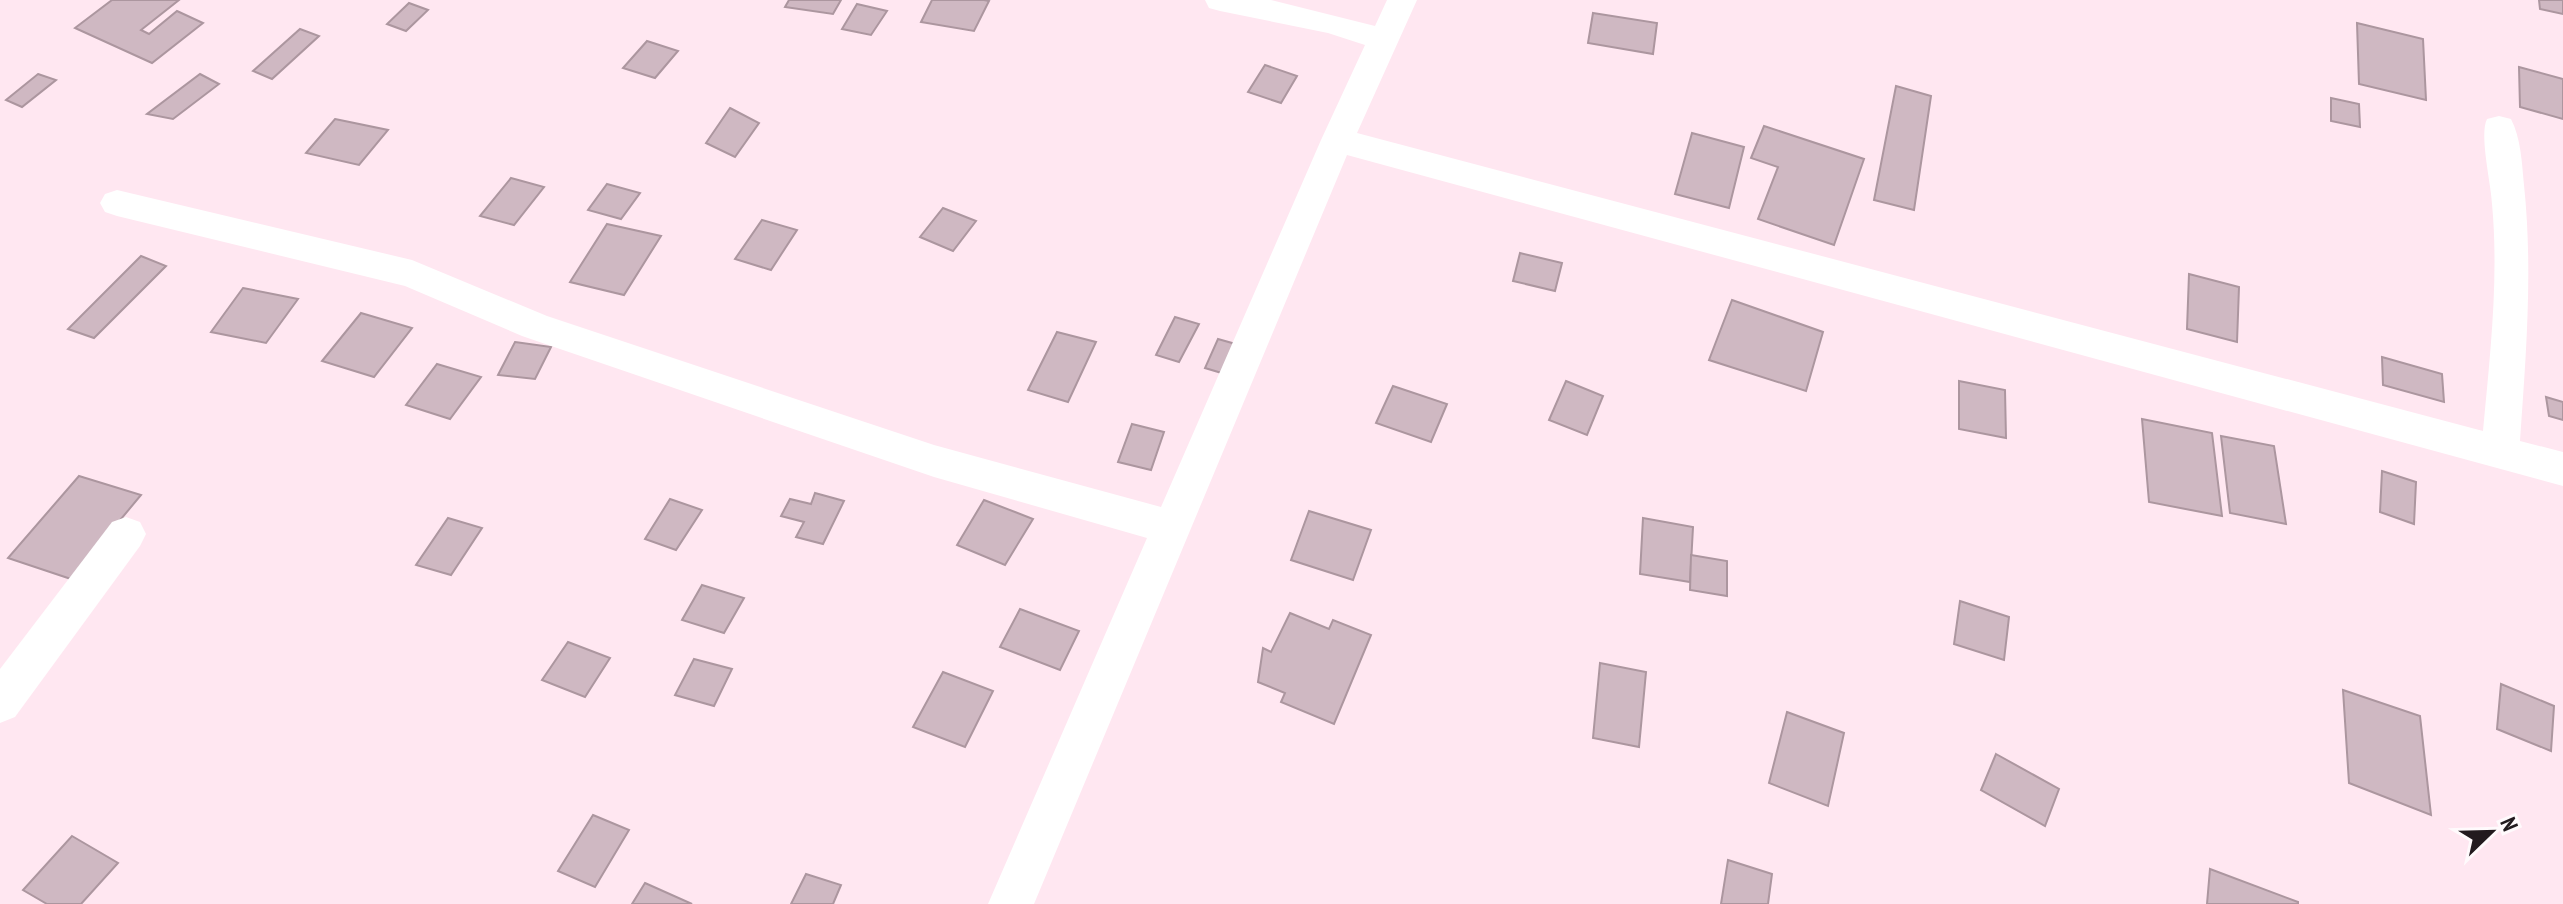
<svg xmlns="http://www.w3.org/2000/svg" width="2563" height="904" viewBox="0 0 2563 904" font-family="'PT Sans Narrow',sans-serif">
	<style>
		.building { fill: #cfb8c2; stroke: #ac969f; stroke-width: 2 }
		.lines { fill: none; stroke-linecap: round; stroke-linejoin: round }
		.minor { fill: #fff; fill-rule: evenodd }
	</style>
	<rect width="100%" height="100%" fill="#ffe7f1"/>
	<g class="building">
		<path d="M112,0H179L141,30L149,34L177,11L203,23L152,63L75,28Z"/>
		<path d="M789,0H841L833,14L785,7Z"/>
		<path d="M932,0H984L989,1L974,31L921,22Z"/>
		<path d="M2539,0H2563V14L2540,9Z"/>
		<path d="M409,3L428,10L406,31L387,24Z"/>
		<path d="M857,4L887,11L871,35L842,29Z"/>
		<path d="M1593,13L1657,23L1653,54L1588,43Z"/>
		<path d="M2357,23L2423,39L2426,100L2359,84Z"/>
		<path d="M300,29L319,36L272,79L253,71Z"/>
		<path d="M647,41L678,51L655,78L623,68Z"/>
		<path d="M1265,65L1297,76L1281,103L1248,92Z"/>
		<path d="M2519,67L2563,79V119L2520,107Z"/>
		<path d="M38,74L56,80L22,107L6,100Z"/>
		<path d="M200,74L219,84L173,119L147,114Z"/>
		<path d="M1896,86L1931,96L1914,210L1874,200Z"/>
		<path d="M2331,98L2359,104L2360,127L2331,121Z"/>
		<path d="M730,108L759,123L735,157L706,143Z"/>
		<path d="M335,119L388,130L359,165L306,153Z"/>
		<path d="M1764,126L1864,159L1834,245L1758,219L1778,167L1751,158Z"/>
		<path d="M1692,133L1744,147L1729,208L1675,194Z"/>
		<path d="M511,178L544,187L514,225L480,216Z"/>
		<path d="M607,184L640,193L621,219L588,210Z"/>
		<path d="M943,208L976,221L953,251L920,237Z"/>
		<path d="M762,220L797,230L771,270L735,259Z"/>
		<path d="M607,224L661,236L624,295L570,282Z"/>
		<path d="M1520,253L1562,263L1555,291L1513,281Z"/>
		<path d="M141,256L166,266L94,338L68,329Z"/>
		<path d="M2189,274L2239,287L2237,342L2187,329Z"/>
		<path d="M243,288L298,299L266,343L211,332Z"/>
		<path d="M1732,300L1823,332L1806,391L1709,360Z"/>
		<path d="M361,313L412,328L374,377L322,361Z"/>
		<path d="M1175,317L1199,324L1179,362L1156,355Z"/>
		<path d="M1057,332L1096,342L1068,402L1028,390Z"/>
		<path d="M1218,339L1239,345L1225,374L1205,368Z"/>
		<path d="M515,342L551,347L535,379L498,375Z"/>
		<path d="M2382,357L2442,374L2444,402L2383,385Z"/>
		<path d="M437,364L481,377L450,419L406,405Z"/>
		<path d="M1566,381L1603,396L1587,435L1549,420Z"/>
		<path d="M1959,381L2005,390L2006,438L1959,429Z"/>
		<path d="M1393,386L1447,404L1431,442L1376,423Z"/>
		<path d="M2546,397L2563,402V420L2549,416Z"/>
		<path d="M2142,419L2212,433L2222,516L2149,502Z"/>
		<path d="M1132,424L1164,432L1151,470L1118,462Z"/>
		<path d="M2221,436L2274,446L2286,524L2230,513Z"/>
		<path d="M2382,471L2416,482L2414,524L2380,512Z"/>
		<path d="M79,476L141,495L71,579L8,558Z"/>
		<path d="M815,493L844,501L823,544L796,537L804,522L781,516L790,499L811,504Z"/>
		<path d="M670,499L702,510L676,550L645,539Z"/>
		<path d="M984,500L1033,519L1005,565L957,545Z"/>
		<path d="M1309,511L1371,530L1353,580L1291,560Z"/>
		<path d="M448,518L482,528L451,575L416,565Z"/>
		<path d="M1643,518L1693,527L1690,582L1640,574Z"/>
		<path d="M1691,555L1727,561V596L1690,590Z"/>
		<path d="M702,585L744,598L724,633L682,620Z"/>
		<path d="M1960,601L2009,617L2004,660L1954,644Z"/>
		<path d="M1020,609L1079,631L1060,670L1000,647Z"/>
		<path d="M1290,613L1329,629L1333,620L1371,635L1334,724L1281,702L1285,693L1258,682L1263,648L1271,652Z"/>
		<path d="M568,642L610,658L585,697L542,680Z"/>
		<path d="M694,659L732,669L714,706L675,695Z"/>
		<path d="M1600,663L1646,672L1639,747L1593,738Z"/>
		<path d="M943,672L993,691L965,747L913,727Z"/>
		<path d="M2501,684L2554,706L2551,751L2497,729Z"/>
		<path d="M2343,690L2420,716L2431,815L2349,783Z"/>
		<path d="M1787,712L1844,733L1828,806L1769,783Z"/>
		<path d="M1996,754L2059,789L2045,826L1981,790Z"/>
		<path d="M593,815L629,830L595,887L558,871Z"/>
		<path d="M72,836L118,863L81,904H47L23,890Z"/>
		<path d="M1728,860L1772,874L1768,904H1721Z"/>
		<path d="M2210,869L2298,902V904H2207Z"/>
		<path d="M806,874L841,885L833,904H791Z"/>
		<path d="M645,883L692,904H632Z"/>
	</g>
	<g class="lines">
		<g class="minor">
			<path d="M1205,0H1271L1375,26L1387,0H1417L1357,133L2483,431C2490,356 2499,279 2492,204C2491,183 2479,135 2487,119L2499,116L2511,119C2521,138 2522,164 2524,185C2533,270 2526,356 2520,441L2563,452V486L1347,155L1034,904H988L1147,538L934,477L522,336L405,286L117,216L105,212L100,203L105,194L117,190L412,260L547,316L934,445L1161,507L1321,140L1365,45L1328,33L1220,11L1209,8Z"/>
			<path d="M126,517L140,522L146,534L140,546L15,717L0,723V669L112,522Z"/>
		</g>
	</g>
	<g transform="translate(2491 832) rotate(67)" stroke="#fffafc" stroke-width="6" paint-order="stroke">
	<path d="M0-6L14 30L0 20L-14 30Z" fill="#221a1e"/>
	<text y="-12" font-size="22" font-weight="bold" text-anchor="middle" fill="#221a1e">N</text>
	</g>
</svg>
